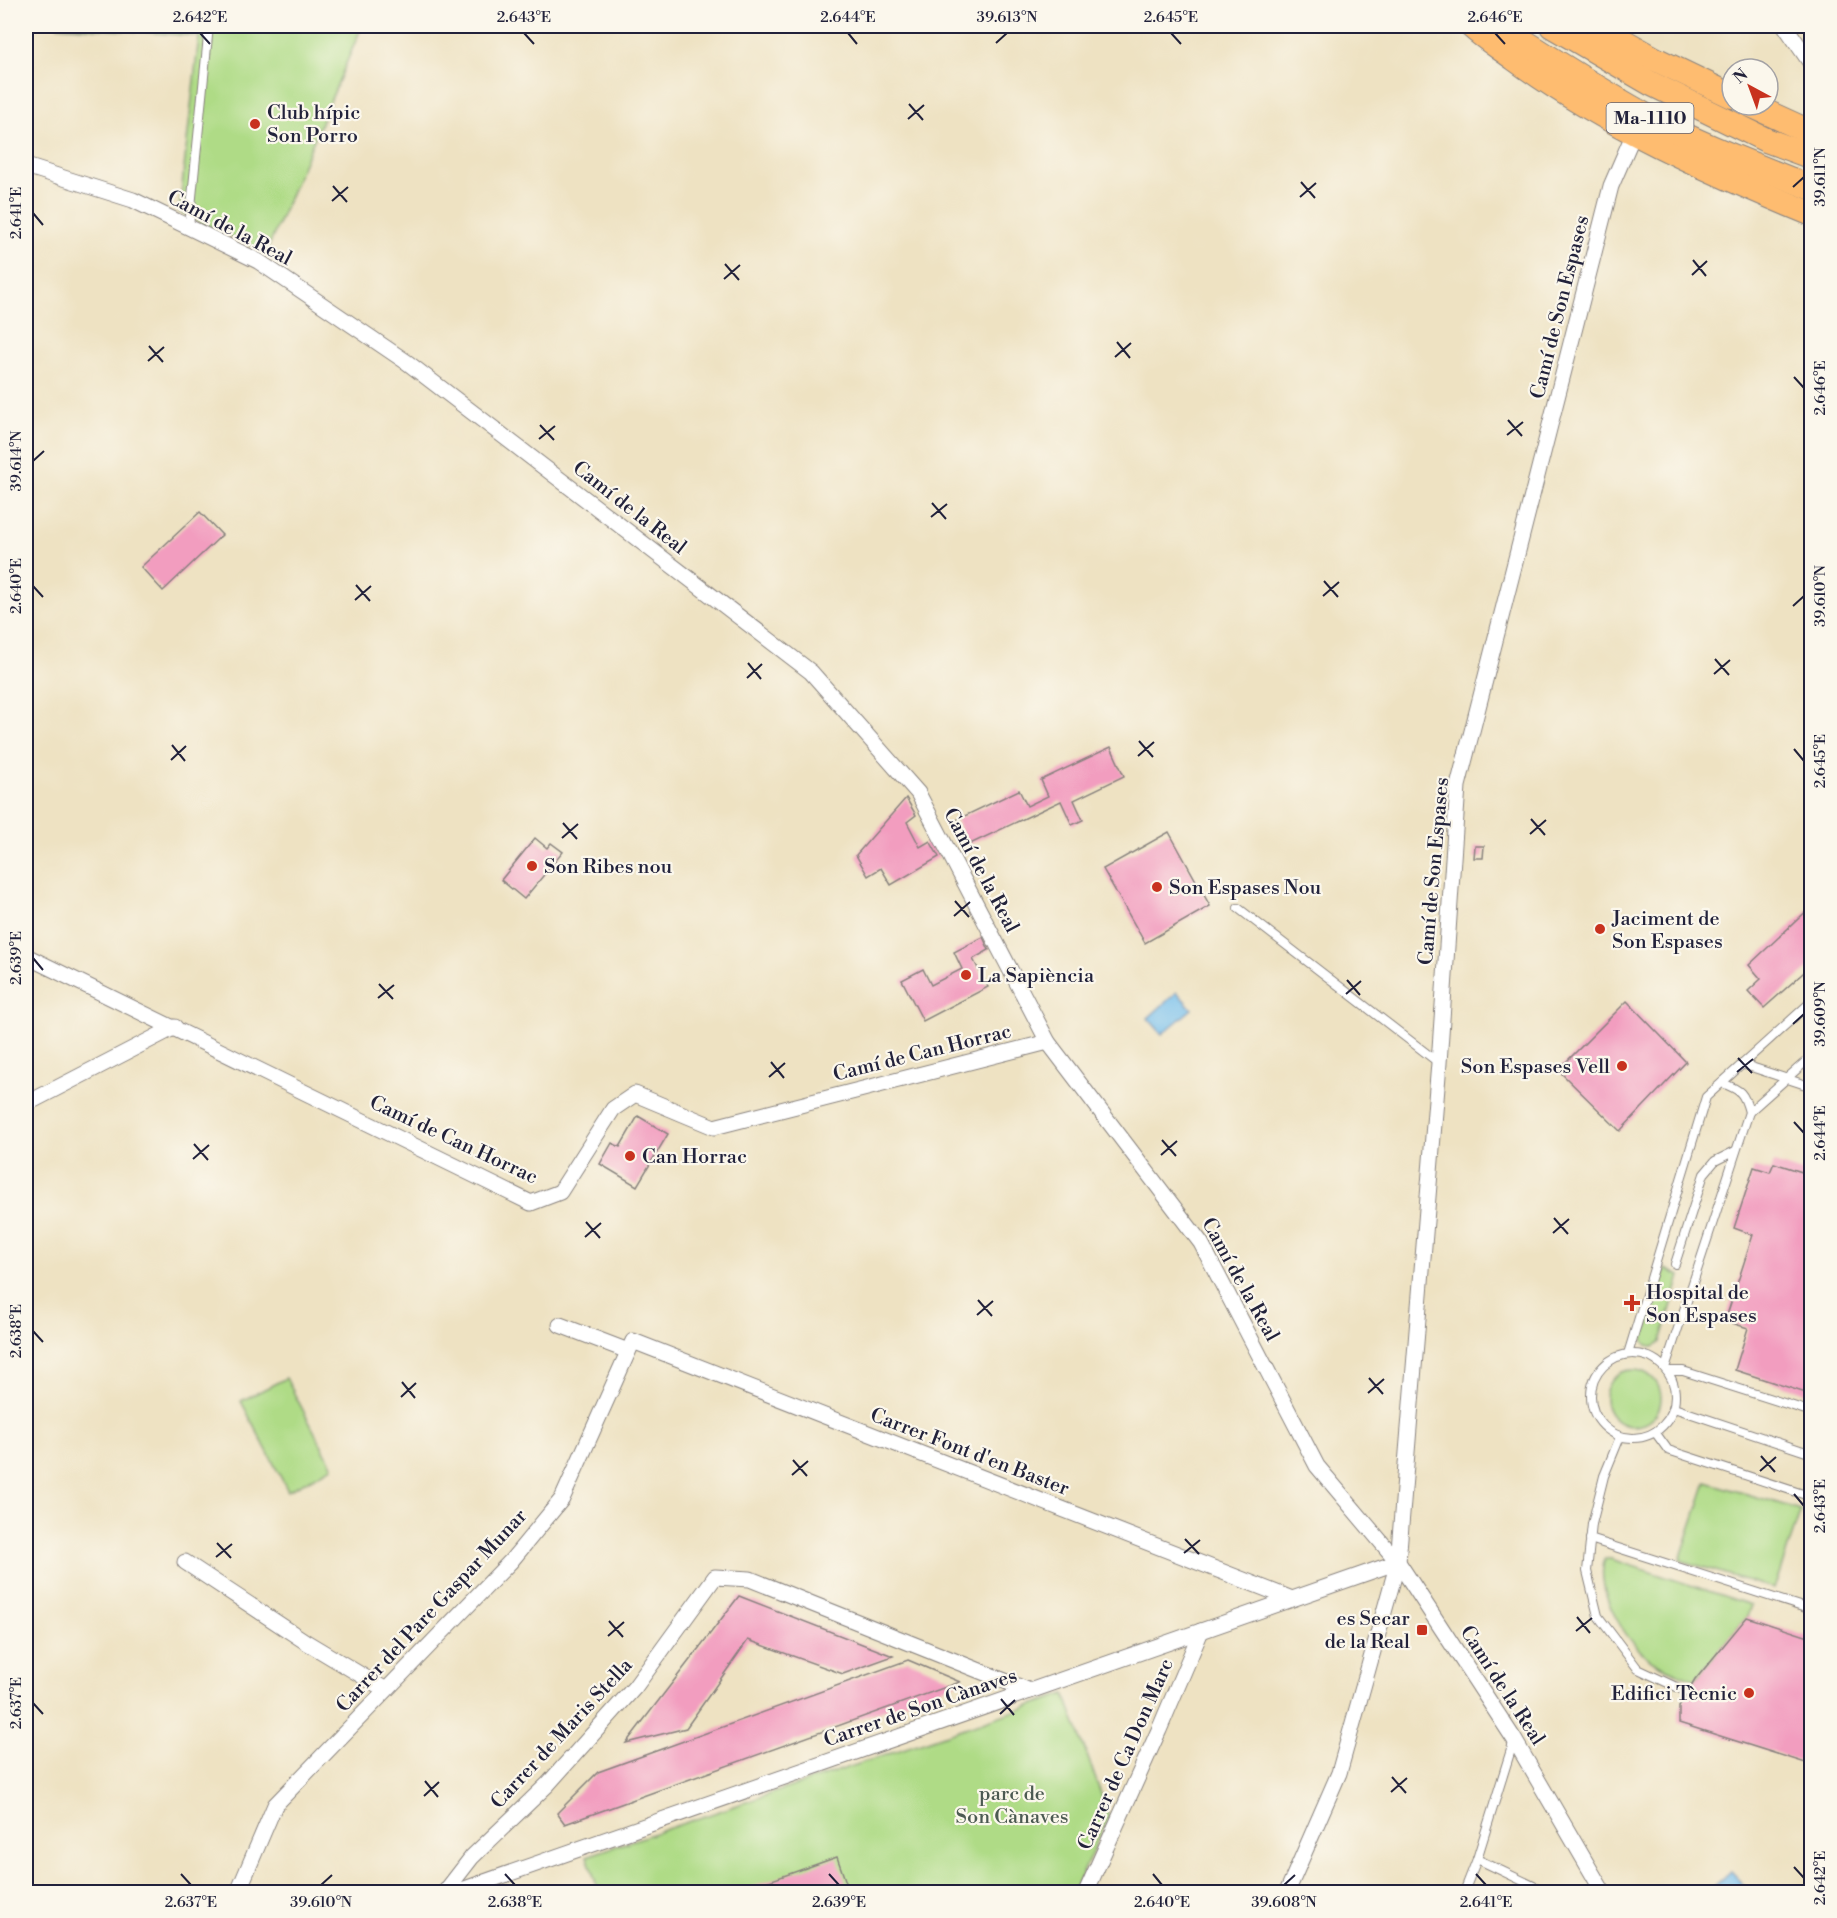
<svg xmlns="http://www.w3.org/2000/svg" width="1837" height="1918" viewBox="0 0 1837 1918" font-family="'Libre Bodoni',serif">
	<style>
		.green { fill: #afdb86; stroke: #687e60; stroke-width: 1.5 }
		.water { fill: #73beec; stroke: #4a7094; stroke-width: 1.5 }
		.building { fill: #f29dbf }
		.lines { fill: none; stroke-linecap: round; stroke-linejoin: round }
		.service-casing { stroke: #88827e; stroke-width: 10 }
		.minor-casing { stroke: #88827e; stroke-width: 17 }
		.primary-casing { stroke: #88827e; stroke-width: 26 }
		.service { stroke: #fff; stroke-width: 8 }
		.minor { stroke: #fff; stroke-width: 15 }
		.primary { stroke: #febc70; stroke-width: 24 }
		.ticks { fill: none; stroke: #22223b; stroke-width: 2 }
		.poi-dot { fill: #c8321e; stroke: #fbf7ec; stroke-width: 2 }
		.labels { text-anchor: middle; stroke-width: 4.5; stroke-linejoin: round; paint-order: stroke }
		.shield { fill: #fbf7ec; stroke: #636270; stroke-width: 1.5 }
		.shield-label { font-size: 18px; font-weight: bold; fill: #22223b }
		.poi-label { font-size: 20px; fill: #22223b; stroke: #fbf7ec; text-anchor: start }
		.street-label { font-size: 20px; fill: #22223b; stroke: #fbf7ec }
		.park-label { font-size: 20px; fill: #4c5a52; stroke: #fbf7ec }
		.neatline { fill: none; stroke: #22223b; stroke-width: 2 }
		.ticks-label { font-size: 15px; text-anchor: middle; fill: #22223b }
	</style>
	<rect width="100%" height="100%" fill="#fbf7ec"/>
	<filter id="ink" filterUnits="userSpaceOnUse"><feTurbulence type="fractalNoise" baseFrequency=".0167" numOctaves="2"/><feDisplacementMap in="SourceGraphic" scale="12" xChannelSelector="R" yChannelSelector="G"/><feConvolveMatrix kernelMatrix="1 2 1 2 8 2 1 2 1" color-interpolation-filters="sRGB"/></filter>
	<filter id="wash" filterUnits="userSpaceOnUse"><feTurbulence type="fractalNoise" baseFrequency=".008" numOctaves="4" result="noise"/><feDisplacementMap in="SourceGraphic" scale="24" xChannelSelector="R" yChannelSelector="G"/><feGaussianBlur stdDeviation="1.35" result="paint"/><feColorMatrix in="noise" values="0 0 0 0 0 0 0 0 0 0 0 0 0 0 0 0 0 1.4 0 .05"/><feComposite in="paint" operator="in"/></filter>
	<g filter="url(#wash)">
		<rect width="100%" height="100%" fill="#eee2c2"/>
		<g class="green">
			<path d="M57,26H430H362L266,253L179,212L199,36Z"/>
			<path d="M1665,1269L1680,1276L1661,1342C1654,1349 1648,1349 1643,1340Z"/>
			<circle cx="1633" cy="1398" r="28"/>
			<path d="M286,1378L333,1467L288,1491L241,1401Z"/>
			<path d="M1706,1482L1801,1510L1774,1589L1680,1560Z"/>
			<path d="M1605,1559H1611L1751,1605L1747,1617L1695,1680C1682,1674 1668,1670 1656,1663C1628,1647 1593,1591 1605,1559Z"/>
			<path d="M1065,1694L1109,1816L1074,1892H599L587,1856Z"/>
		</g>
		<g class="water">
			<path d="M1177,992L1192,1009L1162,1034L1148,1018Z"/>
			<path d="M1730,1871L1750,1892H1707Z"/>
		</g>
		<g id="blocks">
			<g class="building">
				<path d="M200,512L222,535L163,591L141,567Z"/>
				<path d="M1111,747L1124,776L1074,800L1083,820L1072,825L1061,801L968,845L956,820L1019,790L1027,806L1048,796L1041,780Z"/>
				<path d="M906,798L916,815L907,822L920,847L930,841L939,857L891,885L881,868L868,876L856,855Z"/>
				<path d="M1169,832L1210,906L1145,943L1103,869Z"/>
				<path d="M535,838L547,848L551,843L563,852L524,899L501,880Z"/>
				<path d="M1475,846H1484L1483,858H1474Z"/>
				<path d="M1812,906V965L1764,1008L1748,991L1761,979L1749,965Z"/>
				<path d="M983,937L989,950L973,959L988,987L923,1021L902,980L923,969L931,985L962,969L954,952Z"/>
				<path d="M1627,1001L1686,1062L1620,1131L1558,1070Z"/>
				<path d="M638,1116L668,1134L637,1186L600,1164L612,1143L620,1147Z"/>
				<path d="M1812,1146V1395L1735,1370L1748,1328L1725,1321L1753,1235L1734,1228L1754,1167L1770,1172L1774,1163L1802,1172Z"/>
				<path d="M739,1596L893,1656L843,1674L748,1640L686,1728L626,1743Z"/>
				<path d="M1747,1617L1812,1638V1765L1679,1723V1707L1695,1680Z"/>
				<path d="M908,1660L960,1682L565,1824L557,1813L598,1772Z"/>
				<path d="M837,1857L848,1888L835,1892H738Z"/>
			</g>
		</g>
	</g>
	<g filter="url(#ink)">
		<use href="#blocks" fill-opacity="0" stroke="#88827e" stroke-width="1.5"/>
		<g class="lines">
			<defs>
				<g id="service">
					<path d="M189,227L209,26"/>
					<path d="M1238,908L1439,1063"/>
					<path d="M1742,1064L1812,1087"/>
					<path d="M1722,1083C1741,1090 1744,1093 1749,1112"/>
					<path d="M1675,1264L1704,1174L1715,1161L1735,1151"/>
					<path d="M1628,1354L1706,1097L1812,1001"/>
					<circle cx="1633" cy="1396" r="42"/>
					<path d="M1665,1368L1749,1112L1812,1056"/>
					<path d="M1667,1371H1683L1812,1412"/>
					<path d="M1674,1408L1812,1454"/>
					<path d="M1655,1432L1668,1450L1812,1497"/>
					<path d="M1620,1437L1604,1476L1592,1524L1587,1571L1598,1616L1638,1669L1687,1692"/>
					<path d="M1590,1539L1812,1610"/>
					<path d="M1477,1859L1546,1892"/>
					<path d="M1464,1892L1477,1859L1514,1740"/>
				</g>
				<g id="minor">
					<path d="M1785,26L1812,65"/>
					<path d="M26,166L133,200L258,261L408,363L811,672L918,793L1048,1042L1201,1243L1317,1466L1398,1562L1514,1739L1603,1892"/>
					<path d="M26,956L531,1203L560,1192L613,1109L635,1094L714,1127L1048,1042"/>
					<path d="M26,1104L175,1027"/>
					<path d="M560,1325L628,1351"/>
					<path d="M185,1562L306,1642L386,1690"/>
					<path d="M238,1892L275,1805L511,1561L562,1499L633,1341L1292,1599"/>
					<path d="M445,1892L472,1857L548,1784L635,1687L715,1577L750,1579L1030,1691"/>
					<path d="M456,1892L1398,1562"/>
					<path d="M1086,1892L1159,1730L1201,1631"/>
					<path d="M1287,1892L1339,1773L1398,1562L1439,1063L1458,786L1611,186L1634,133"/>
				</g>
				<g id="primary">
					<path d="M1471,26C1484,38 1500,48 1515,59C1605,125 1708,171 1812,214"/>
					<path d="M1500,26C1550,58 1600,91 1652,119C1703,146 1758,166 1812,188"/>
					<path d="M1552,26L1650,83L1766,140L1812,157"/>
					<path d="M1597,26L1655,59L1732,96"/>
					<path d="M1751,105L1812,133"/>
				</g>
			</defs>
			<use href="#service" class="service-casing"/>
			<use href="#minor" class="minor-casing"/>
			<use href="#primary" class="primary-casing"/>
			<use href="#service" class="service"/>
			<use href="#minor" class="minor"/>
			<use href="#primary" class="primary"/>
		</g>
	</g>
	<path class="ticks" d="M200,33L210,44M524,33L534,44M848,33L857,44M1171,33L1181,44M1495,33L1505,44M996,43L1007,33M909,104L923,120M908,119L924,105M1301,182L1315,198M333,186L347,202M1793,187L1804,177M1300,197L1316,183M332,201L348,187M33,213L43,225M1693,260L1706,276M725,264L739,280M1692,275L1707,261M724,279L740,265M1117,342L1130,358M149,346L163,362M1115,357L1131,343M148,361L164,347M1794,377L1804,388M1508,420L1522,436M540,425L554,440M1507,435L1523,422M539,439L555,426M33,461L44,451M932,503L946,519M931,517L947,504M1324,581L1338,597M356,585L370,601M33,586L43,597M1323,596L1339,582M355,600L371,586M1793,606L1804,596M1715,659L1729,675M748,663L761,679M1714,674L1730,660M747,678L762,664M1139,741L1153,757M172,745L185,761M1794,749L1804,761M1138,756L1154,742M171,760L186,746M1531,819L1545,835M563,823L577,839M1530,834L1546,820M562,838L578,824M955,901L969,917M954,916L970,902M33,958L43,970M1347,980L1360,995M379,984L393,999M1346,994L1361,981M378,998L394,985M1793,1024L1804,1014M1738,1058L1752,1073M771,1062L784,1078M1737,1072L1753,1059M769,1077L785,1063M1794,1122L1804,1133M1162,1140L1176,1156M194,1144L208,1160M1161,1155L1177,1141M193,1159L209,1145M1554,1218L1568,1234M586,1222L600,1238M1553,1233L1569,1219M585,1237L601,1223M978,1300L992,1316M977,1315L993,1301M33,1331L43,1342M1369,1378L1383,1394M402,1382L415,1398M1368,1393L1384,1379M401,1397L416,1383M1761,1456L1775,1472M793,1460L807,1476M1760,1471L1776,1457M792,1475L808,1461M1794,1494L1804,1506M1185,1539L1199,1554M217,1543L231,1558M1184,1553L1200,1540M216,1557L232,1544M1577,1617L1590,1633M609,1621L623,1637M1576,1631L1592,1618M608,1636L624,1622M1001,1699L1014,1715M33,1703L43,1714M1000,1714L1015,1700M1392,1777L1406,1793M425,1781L438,1797M1391,1792L1407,1778M424,1796L439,1782M1794,1867L1804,1878M181,1874L191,1885M505,1874L515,1885M829,1874L839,1885M1153,1874L1162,1885M1476,1874L1486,1885M321,1885L332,1875M1284,1885L1295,1875"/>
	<g class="poi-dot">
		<circle cx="255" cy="124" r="6"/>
		<circle cx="532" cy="866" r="6"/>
		<circle cx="1157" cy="887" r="6"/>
		<circle cx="1600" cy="929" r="6"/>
		<circle cx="966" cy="975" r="6"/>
		<circle cx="1622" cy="1066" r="6"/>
		<circle cx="630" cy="1156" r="6"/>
		<path d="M1629 1294h6v6h6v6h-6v6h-6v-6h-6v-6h6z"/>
		<rect x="1416" y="1624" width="12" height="12" rx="3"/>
		<circle cx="1749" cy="1693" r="6"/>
	</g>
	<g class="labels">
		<rect class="shield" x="1606.5" y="103" width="87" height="30" rx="4.5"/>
		<g class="shield-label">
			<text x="1650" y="124">Ma-1110</text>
		</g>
		<g class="poi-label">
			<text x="267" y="119">Club hípic<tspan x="267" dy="23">Son Porro</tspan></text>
			<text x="544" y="873">Son Ribes nou</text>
			<text x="1169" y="894">Son Espases Nou</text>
			<text x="1612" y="925">Jaciment de<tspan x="1612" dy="23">Son Espases</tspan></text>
			<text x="978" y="982">La Sapiència</text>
			<text x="1610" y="1073" text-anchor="end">Son Espases Vell</text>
			<text x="642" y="1163">Can Horrac</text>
			<text x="1646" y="1299">Hospital de<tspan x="1646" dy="23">Son Espases</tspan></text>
			<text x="1410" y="1625" text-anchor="end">es Secar<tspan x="1410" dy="23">de la Real</tspan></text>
			<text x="1737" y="1700" text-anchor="end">Edifici Tècnic</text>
		</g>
		<g class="street-label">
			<text transform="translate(230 227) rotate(28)" y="7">Camí de la Real</text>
			<text transform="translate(1559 307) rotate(-76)" y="7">Camí de Son Espases</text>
			<text transform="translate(630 507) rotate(38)" y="7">Camí de la Real</text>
			<text transform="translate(982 870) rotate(62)" y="7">Camí de la Real</text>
			<text transform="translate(1433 871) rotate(-85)" y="7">Camí de Son Espases</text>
			<text transform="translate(922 1052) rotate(-14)" y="7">Camí de Can Horrac</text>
			<text transform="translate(454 1139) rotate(25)" y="7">Camí de Can Horrac</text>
			<text transform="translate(1241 1279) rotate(61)" y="7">Camí de la Real</text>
			<text transform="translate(970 1451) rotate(21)" y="7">Carrer Font d'en Baster</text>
			<text transform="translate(431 1610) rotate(-47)" y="7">Carrer del Pare Gaspar Munar</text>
			<text transform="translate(1503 1685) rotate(57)" y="7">Camí de la Real</text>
			<text transform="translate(920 1707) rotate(-19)" y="7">Carrer de Son Cànaves</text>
			<text transform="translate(561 1733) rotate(-47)" y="7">Carrer de Maris Stella</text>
			<text transform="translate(1125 1754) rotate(-66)" y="7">Carrer de Ca Don Marc</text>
		</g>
		<g class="park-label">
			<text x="1012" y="1800">parc de<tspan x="1012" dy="23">Son Cànaves</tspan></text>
		</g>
	</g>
	<rect width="1837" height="1918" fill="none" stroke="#fbf7ec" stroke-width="66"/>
	<g transform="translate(1750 87) rotate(319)"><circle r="28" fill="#fbf7ec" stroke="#a4a2a5" stroke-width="1.5"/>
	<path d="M0-4.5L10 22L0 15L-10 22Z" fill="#c8321e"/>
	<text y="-9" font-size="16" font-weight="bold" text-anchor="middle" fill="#22223b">N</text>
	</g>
	<rect x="33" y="33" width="1771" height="1852" class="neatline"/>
	<g class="ticks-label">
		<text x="200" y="22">2.642°E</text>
		<text x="524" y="22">2.643°E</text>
		<text x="848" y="22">2.644°E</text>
		<text x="1007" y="22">39.613°N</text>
		<text x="1171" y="22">2.645°E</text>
		<text x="1495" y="22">2.646°E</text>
		<text transform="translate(1820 177) rotate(-90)" y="5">39.611°N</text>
		<text transform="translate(16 213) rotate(-90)" y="5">2.641°E</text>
		<text transform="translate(1820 388) rotate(-90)" y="5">2.646°E</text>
		<text transform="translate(16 461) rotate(-90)" y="5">39.614°N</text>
		<text transform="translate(16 586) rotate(-90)" y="5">2.640°E</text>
		<text transform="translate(1820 596) rotate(-90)" y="5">39.610°N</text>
		<text transform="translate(1820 761) rotate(-90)" y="5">2.645°E</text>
		<text transform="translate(16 958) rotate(-90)" y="5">2.639°E</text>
		<text transform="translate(1820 1014) rotate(-90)" y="5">39.609°N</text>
		<text transform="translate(1820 1133) rotate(-90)" y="5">2.644°E</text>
		<text transform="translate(16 1331) rotate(-90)" y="5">2.638°E</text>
		<text transform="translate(1820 1506) rotate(-90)" y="5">2.643°E</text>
		<text transform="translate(16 1703) rotate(-90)" y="5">2.637°E</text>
		<text transform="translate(1820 1878) rotate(-90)" y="5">2.642°E</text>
		<text x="191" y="1907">2.637°E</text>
		<text x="321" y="1907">39.610°N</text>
		<text x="515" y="1907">2.638°E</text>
		<text x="839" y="1907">2.639°E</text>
		<text x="1162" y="1907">2.640°E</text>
		<text x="1284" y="1907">39.608°N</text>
		<text x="1486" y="1907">2.641°E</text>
	</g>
</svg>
